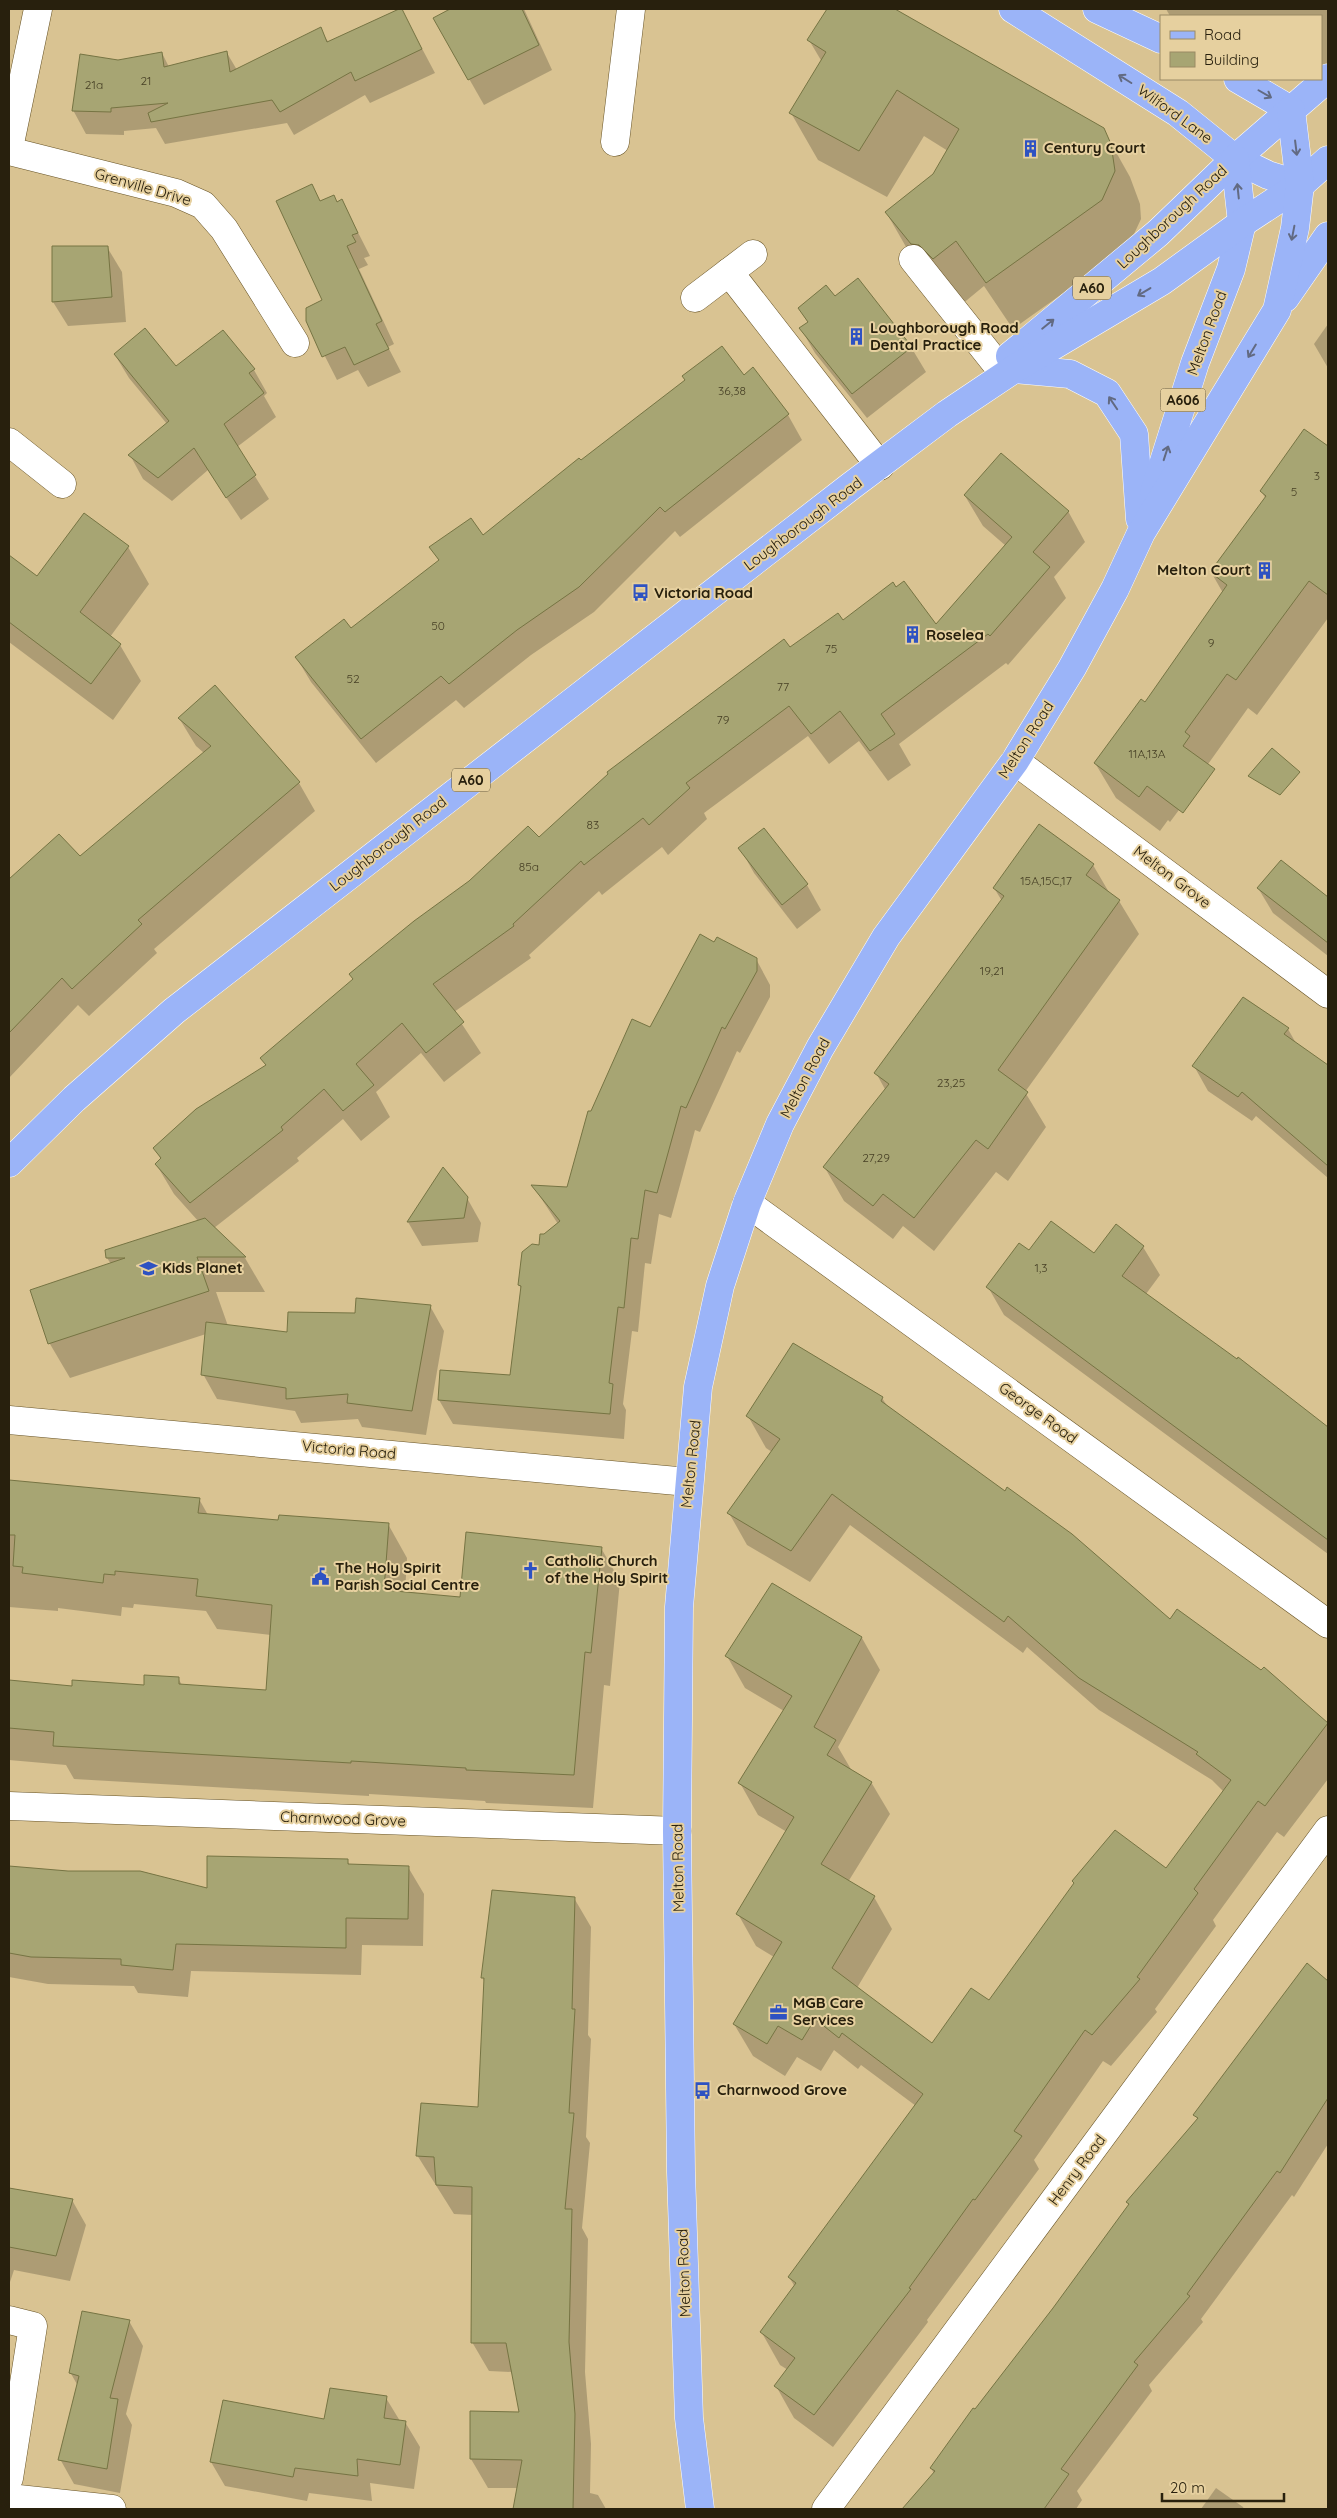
<svg xmlns="http://www.w3.org/2000/svg" width="1337" height="2518" viewBox="0 0 1337 2518" font-family="Quicksand,sans-serif">
	<style>
		.shadow { fill: #0003 }
		.building { fill: #a7a573; stroke: #767443 }
		.lines { fill: none; stroke-linecap: round; stroke-linejoin: round }
		.minor-casing { stroke: #675325; stroke-width: 29 }
		.major-casing { stroke: #fff; stroke-width: 29 }
		.minor { stroke: #fff; stroke-width: 28 }
		.major { stroke: #9bb4f8; stroke-width: 28 }
		.oneway { stroke: #626a82 }
		.labels { text-anchor: middle; stroke-width: 4; stroke-linejoin: round; paint-order: stroke }
		.number-label { font-size: 12px; fill: #484126 }
		.shield { fill: #e6d09f; stroke: #615539; stroke-width: 1 }
		.shield-label { font-size: 14px; font-weight: bold; fill: #28200d }
		.street-label { font-size: 15px; fill: #28200d; stroke: #e6d09f }
		.poi-label { font-size: 15px; font-weight: bold; fill: #28200d; stroke: #e6d09f; text-anchor: start }
	</style>
	<rect width="100%" height="100%" fill="#d9c392"/>
	<g class="shadow">
		<path d="M401,9L435,73L370,103L365,95L294,135L287,123L165,144L156,128L124,131V135L86,134L73,110L118,61L162,53L169,67L227,53L237,70L320,29L329,43Z"/>
		<path d="M453,9H524L552,70L484,105L435,19Z"/>
		<path d="M828,9H892L1103,129L1130,177L1140,204L1141,219L1128,247L1013,329L984,286L961,305L913,259L886,212L934,175L948,151L924,136L887,197L818,160L791,113L822,62L809,40Z"/>
		<path d="M1166,9H1328V66H1321V16H1170Z"/>
		<path d="M342,201L370,256L364,258L368,265L359,269L394,344L388,347L401,372L368,387L358,370L337,380L307,321L324,301L320,202L337,203Z"/>
		<path d="M107,247L122,272L126,322L68,326L53,302Z"/>
		<path d="M835,298L911,347L926,372L867,418L815,353L801,329L808,323L799,308Z"/>
		<path d="M1328,324V368L1314,344Z"/>
		<path d="M115,355L176,367L254,370L267,393L264,396L276,417L237,447L269,499L241,520L208,470L172,501L143,479L130,455L167,424L129,378Z"/>
		<path d="M753,369L788,415L802,440L680,537L675,531L594,612L531,655L464,708L456,700L376,763L311,682L296,657L351,629L439,561L431,548L483,536L581,462L744,376Z"/>
		<path d="M1304,430L1328,448V618L1257,715L1248,708L1206,767L1208,771L1170,822L1168,820L1160,831L1116,798L1095,763L1145,704L1223,593L1211,572L1266,499L1261,491Z"/>
		<path d="M965,496L1068,511L1085,542L1054,577L1066,598L1008,665L1006,663L899,744L911,765L888,781L859,741L829,764L808,736L704,813L707,819L668,855L662,847L602,895L599,891L529,955L531,958L454,1012L481,1053L444,1082L421,1053L376,1092L390,1117L361,1141L343,1119L297,1158L299,1161L214,1228L245,1258L265,1292H216L228,1326L289,1333L356,1314L430,1306L444,1331L426,1435L362,1427L358,1419L301,1423L295,1411L217,1399L203,1374L206,1334L70,1378L50,1344L32,1291L111,1264L107,1258L199,1222L174,1194L156,1164L161,1160L155,1148L267,1066L262,1058L539,839L790,649L843,622L936,626L1006,546L983,526Z"/>
		<path d="M85,515L128,547L149,584L110,637L120,645L141,681L113,720L9,642V556L37,578Z"/>
		<path d="M214,687L299,783L315,811L154,949L157,953L89,1016L78,1005L9,1078V880L59,836L80,858L204,753L196,746L179,718Z"/>
		<path d="M763,830L807,885L821,910L797,929L754,873L740,848Z"/>
		<path d="M1281,862L1328,898V956L1273,913L1258,888Z"/>
		<path d="M1093,865L1110,894L1119,901L1139,934L1025,1092L1046,1127L1008,1181L996,1172L934,1251L903,1226L893,1239L844,1201L825,1168L886,1091L876,1073L1002,901L994,888Z"/>
		<path d="M715,943L756,959L770,985V997L740,1053L737,1051L700,1132L695,1130L671,1218L659,1214L651,1264L645,1263L638,1332L632,1331L623,1404L626,1410L624,1439L453,1424L439,1400L511,1377L522,1290L519,1285L544,1236L558,1224L533,1186L568,1188L592,1113L650,1029Z"/>
		<path d="M1288,1029L1297,1045L1328,1067V1178L1256,1116L1252,1121L1208,1091L1194,1066Z"/>
		<path d="M467,1198L481,1223L478,1242L422,1246L408,1222Z"/>
		<path d="M1143,1247L1160,1275L1146,1294L1238,1361L1239,1359L1328,1428V1554L1004,1315L988,1287L1029,1252L1094,1255Z"/>
		<path d="M882,1398L888,1407L1170,1621L1327,1724L1328,1779L1284,1837L1277,1832L1213,1920L1216,1926L1155,2009L1157,2012L1111,2066L1103,2061L1034,2160L1039,2169L927,2320L928,2322L833,2447L794,2418L776,2386L788,2370L780,2365L762,2333L795,2287L789,2277L916,2106L861,2065L858,2069L834,2050L821,2071L797,2057L785,2076L753,2056L734,2024L774,1957L756,1946L738,1914L787,1832L758,1815L740,1783L784,1711L745,1688L727,1656L862,1638L880,1670L838,1747L852,1771L871,1782L890,1814L848,1882L874,1897L892,1929L857,1988L933,2045L1166,1870L1224,1792L1212,1780L1099,1710L1027,1647L1023,1653L850,1525L810,1582L747,1545L729,1513L772,1452L766,1448L748,1416Z"/>
		<path d="M199,1499L208,1515L279,1521L388,1524L407,1558L405,1593L461,1598L601,1548L620,1581L610,1686L604,1685L593,1808L486,1803L485,1801L369,1794V1796L74,1779L66,1765L9,1760V1682L73,1687L145,1686L178,1678L182,1685L267,1691L271,1635L217,1629L206,1611L134,1604L133,1608L122,1607L121,1616L58,1608V1611L9,1607V1504Z"/>
		<path d="M347,1860L350,1866L408,1867L424,1894L423,1946L362,1945L361,1975L191,1971L188,1997L138,1993L134,1986L48,1984L9,1977V1866L208,1890Z"/>
		<path d="M574,1898L591,1927L588,2035L591,2039L586,2137L590,2143L582,2228L588,2239L585,2372L591,2444L590,2493L598,2495L606,2509H514L518,2488H488L471,2459L520,2413L513,2372L489,2371L472,2342L473,2215L454,2214L417,2155L479,2108L485,1983L482,1977Z"/>
		<path d="M1307,1965L1328,1983V2144L1294,2197L1292,2195L1201,2319L1203,2322L1149,2385L1152,2391L1077,2491L1082,2500L1076,2509H904L934,2474L931,2468L1054,2308L1129,2206L1127,2202L1198,2120L1195,2115Z"/>
		<path d="M9,2190L72,2200L86,2225L70,2281L14,2270L9,2285Z"/>
		<path d="M129,2321L143,2346L126,2414L132,2425L120,2493L74,2484L60,2459L78,2386L70,2372Z"/>
		<path d="M386,2398L400,2421L405,2422L420,2447L414,2489L370,2483L372,2501L309,2493L307,2501L225,2486L211,2462Z"/>
		<path d="M1216,2488L1243,2507L1244,2509H1201Z"/>
	</g>
	<g class="building">
		<path d="M399,9H402L422,49L355,81L351,72L280,112L272,100L151,122L148,113L168,103L111,108V112L72,111L80,54L118,60L162,52L164,67L227,51L230,72L321,27L327,42Z"/>
		<path d="M450,9H522L539,45L468,80L433,18Z"/>
		<path d="M827,9H895L1104,128L1111,144L1115,171L1102,200L986,283L956,241L933,259L919,245L911,244L885,212L933,174L959,129L897,90L859,151L789,113L826,52L807,40Z"/>
		<path d="M312,184L320,201L334,195L337,202L342,199L358,233L352,235L356,242L347,246L382,321L376,324L389,349L354,365L345,347L322,357L306,321V308L322,300L276,201Z"/>
		<path d="M52,246H108L112,297L52,302Z"/>
		<path d="M858,278L912,347L852,394L799,328L808,322L798,308L826,285L835,296Z"/>
		<path d="M145,328L176,366L223,330L255,369L249,373L264,393L224,424L256,475L226,498L194,448L158,478L128,455L169,421L114,354Z"/>
		<path d="M722,346L744,375L753,367L789,414L665,512L660,507L579,587L517,630L449,684L441,676L361,739L295,657L344,619L351,628L439,560L429,547L471,518L483,535L579,458L581,460L685,380L682,376Z"/>
		<path d="M1304,429L1328,446V595L1309,581L1236,680L1227,674L1185,732L1190,736L1183,746L1215,769L1183,813L1147,786L1139,797L1094,763L1141,699L1145,702L1227,585L1210,572L1266,496L1260,491Z"/>
		<path d="M1001,453L1069,511L1033,552L1050,567L990,636L988,634L881,714L895,734L870,751L840,711L811,734L789,706L686,783L690,788L649,825L643,818L584,865L581,861L513,924L514,926L433,984L464,1022L426,1053L402,1023L356,1064L374,1085L343,1111L324,1089L281,1127L283,1130L190,1203L155,1164L161,1158L153,1148L196,1109L266,1065L260,1058L353,979L349,974L414,921L469,881L528,826L539,837L608,774L607,772L784,639L790,647L838,613L843,620L893,582L896,587L904,581L936,624L1012,537L964,495Z"/>
		<path d="M84,513L129,546L80,612L121,644L91,684L9,622V555L37,576Z"/>
		<path d="M215,685L300,782L138,920L142,924L72,989L62,978L9,1033V879L59,834L80,856L211,746L178,718Z"/>
		<path d="M1272,748L1300,772L1280,795L1248,776Z"/>
		<path d="M1039,824L1094,864L1086,875L1120,900L998,1070L1028,1092L988,1149L976,1140L914,1218L883,1194L873,1206L823,1167L889,1084L874,1073L1004,896L993,888Z"/>
		<path d="M764,828L808,884L782,905L738,848Z"/>
		<path d="M1281,860L1328,897V943L1257,888Z"/>
		<path d="M700,934L714,942L717,937L757,958V971L725,1029L722,1027L686,1108L681,1106L657,1193L645,1190L638,1239L631,1238L624,1308L618,1307L609,1383L613,1384L610,1414L438,1400L440,1370L510,1375L521,1286L518,1285L522,1252L532,1244L539,1245L540,1234H544L560,1221L531,1185L567,1187L588,1111H591L632,1019L650,1027Z"/>
		<path d="M1243,997L1289,1028L1284,1034L1328,1065V1166L1242,1092L1238,1097L1192,1066Z"/>
		<path d="M443,1167L468,1197L464,1218L407,1222Z"/>
		<path d="M205,1218L246,1257H197L209,1291L48,1344L30,1290L125,1258H106L105,1250Z"/>
		<path d="M1051,1221L1094,1253L1116,1224L1144,1246L1122,1276L1237,1359L1238,1357L1328,1427V1540L986,1287L1019,1243L1029,1250Z"/>
		<path d="M356,1298L431,1305L412,1411L347,1403L348,1394L286,1399V1388L201,1375L206,1322L287,1332L288,1312L355,1313Z"/>
		<path d="M793,1343L883,1397L881,1401L1005,1491L1007,1487L1072,1534L1170,1619L1177,1609L1261,1670L1264,1667L1328,1723L1265,1806L1258,1801L1194,1889L1198,1893L1137,1977L1140,1979L1092,2035L1085,2030L1014,2131L1022,2136L975,2200L973,2199L909,2288L911,2289L814,2415L774,2386L795,2358L760,2332L796,2283L788,2277L923,2094L842,2033L839,2038L815,2019L802,2040L778,2026L767,2044L733,2024L782,1942L736,1914L794,1817L738,1783L792,1696L725,1656L772,1583L862,1637L814,1727L836,1740L827,1755L872,1782L821,1864L875,1896L832,1968L932,2043L971,1988L989,2000L1074,1883L1072,1881L1115,1830L1166,1868L1231,1780L1196,1754L1198,1752L1079,1678L1008,1616L1004,1622L832,1494L791,1551L727,1513L780,1439L746,1416Z"/>
		<path d="M9,1480L200,1498L198,1513L278,1520L279,1515L389,1523L384,1590L460,1597L466,1532L602,1547L591,1653L585,1652L574,1775L466,1770V1768L351,1761V1763L53,1746L54,1732L9,1728V1680L72,1686V1680L144,1685V1675L179,1677V1684L266,1690L272,1605L196,1596L198,1579L115,1571V1575L104,1574L103,1583L22,1573L23,1567L13,1566L15,1535H9Z"/>
		<path d="M207,1856L348,1859V1864L409,1866L408,1919L346,1918V1948L176,1944L173,1970L121,1965V1959L31,1957L9,1953V1866L68,1871H140L207,1888Z"/>
		<path d="M492,1890L575,1897L572,2009H575L569,2113H574L565,2209H572L569,2342L575,2414L573,2509H513L522,2460L470,2459V2411L519,2412L506,2343H471L472,2187L436,2185L434,2157L416,2156L421,2103L478,2107L484,1978H481Z"/>
		<path d="M1307,1963L1328,1981V2098L1280,2173L1277,2171L1187,2294L1190,2296L1134,2362L1138,2365L1061,2469L1069,2474L1044,2509H902L935,2471L930,2468L973,2408L975,2409L1053,2308L1129,2204L1126,2202L1198,2118L1193,2115Z"/>
		<path d="M9,2188L73,2199L56,2256L9,2247Z"/>
		<path d="M82,2311L130,2320L110,2398L118,2399L107,2469L58,2460L79,2376L69,2373Z"/>
		<path d="M330,2388L387,2396L384,2418L406,2421L400,2465L357,2459L358,2476L295,2468L293,2477L210,2462L223,2400L324,2419Z"/>
	</g>
	<g class="lines">
		<defs>
			<g id="minor">
				<path d="M615,142L631,9"/>
				<path d="M9,148L38,9"/>
				<path d="M9,151L176,193L203,205L224,229L295,343"/>
				<path d="M913,259L998,366"/>
				<path d="M729,272L880,466"/>
				<path d="M695,298L753,254"/>
				<path d="M9,442L62,484"/>
				<path d="M1015,761L1328,994"/>
				<path d="M747,1203L1328,1624"/>
				<path d="M9,1420L688,1482"/>
				<path d="M9,1806L677,1831"/>
				<path d="M9,2320L33,2326L9,2478"/>
				<path d="M9,2498L112,2509"/>
				<path d="M826,2509L1328,1830"/>
			</g>
			<g id="major">
				<path d="M1013,9L1178,113L1235,159L1268,175L1300,185"/>
				<path d="M1097,9L1161,39"/>
				<path d="M1238,79L1291,110"/>
				<path d="M1285,298L1328,236"/>
				<path d="M1010,356L1158,233L1235,159L1328,78"/>
				<path d="M1014,369L1070,374L1107,393L1134,434L1140,519"/>
				<path d="M1154,493L1195,363L1231,269L1242,223L1235,159"/>
				<path d="M9,1163L74,1099L174,1011L851,486L947,414L1014,369L1162,281L1242,223L1300,185L1328,160"/>
				<path d="M700,2509L689,2418L681,2172L677,1831L679,1607L698,1387L720,1286L747,1203L780,1124L820,1048L886,937L1015,761L1072,668L1115,589L1141,533L1277,310L1295,228L1300,185L1291,110"/>
			</g>
		</defs>
		<use href="#minor" class="minor-casing"/>
		<use href="#major" class="major-casing"/>
		<use href="#minor" class="minor"/>
		<use href="#major" class="major"/>
	</g>
	<defs><path id="oneway-shaft" d="M-6 0H5M1.5-3L5.5 0L1.5 3" fill="none" stroke-width="1.6" stroke-linecap="round" stroke-linejoin="round" transform="scale(1.25)"/></defs>
	<g class="oneway">
		<use href="#oneway-shaft" transform="translate(1125 79) rotate(-148)"/>
		<use href="#oneway-shaft" transform="translate(1265 94) rotate(30)"/>
		<use href="#oneway-shaft" transform="translate(1296 148) rotate(83)"/>
		<use href="#oneway-shaft" transform="translate(1238 191) rotate(-96)"/>
		<use href="#oneway-shaft" transform="translate(1293 233) rotate(101)"/>
		<use href="#oneway-shaft" transform="translate(1144 292) rotate(149)"/>
		<use href="#oneway-shaft" transform="translate(1048 324) rotate(-39)"/>
		<use href="#oneway-shaft" transform="translate(1252 351) rotate(121)"/>
		<use href="#oneway-shaft" transform="translate(1113 403) rotate(-124)"/>
		<use href="#oneway-shaft" transform="translate(1166 453) rotate(-72)"/>
	</g>
	<defs>
		<symbol id="building-bare" viewBox="-9 -9 18 18"><path d="M-4-6H4V6H1V3H-1V6H-4ZM-2.5-4.3h1.7v1.8h-1.7ZM.8-4.3h1.7v1.8H.8ZM-2.5-1h1.7V.8h-1.7ZM.8-1h1.7V.8H.8Z" fill="#2e52c2" stroke="#e6d09f" stroke-width="2.5" paint-order="stroke"/></symbol>
		<symbol id="bus-bare" viewBox="-9 -9 18 18"><path d="M-5-6H5V4H4V6H2V4H-2V6H-4V4H-5ZM-3.5-4V0h7V-4ZM-3.5 1.2v1.5H-2V1.2ZM2 1.2v1.5H3.5V1.2Z" fill="#2e52c2" stroke="#e6d09f" stroke-width="2.5" paint-order="stroke"/></symbol>
		<symbol id="school-bare" viewBox="-9 -9 18 18"><path d="M0-5L7-2L0 1L-7-2ZM-4 1L0 2.5L4 1V4Q0 6-4 4Z" fill="#2e52c2" stroke="#e6d09f" stroke-width="2.5" paint-order="stroke"/></symbol>
		<symbol id="church-bare" viewBox="-9 -9 18 18"><path d="M-1.2-6h2.4v3.5h3.3v2.4h-3.3V6h-2.4V-.1h-3.3v-2.4h3.3Z" fill="#2e52c2" stroke="#e6d09f" stroke-width="2.5" paint-order="stroke"/></symbol>
		<symbol id="civic-bare" viewBox="-9 -9 18 18"><path d="M-.6-6.5H3V-4.5H.6V-3L4-1V1h2V6H-6V1h2V-1L-.6-3ZM-1.2 2.5V6h2.4V2.5Z" fill="#2e52c2" stroke="#e6d09f" stroke-width="2.5" paint-order="stroke"/></symbol>
		<symbol id="office-bare" viewBox="-9 -9 18 18"><path d="M-6-3h4V-5.5h4V-3h4V5H-6ZM-1-4.5V-3h2v-1.5ZM-6 0V1H6V0Z" fill="#2e52c2" stroke="#e6d09f" stroke-width="2.5" paint-order="stroke"/></symbol>
	</defs>
	<g fill-rule="evenodd">
		<use href="#building-bare" x="1018" y="136" width="25" height="25"/>
		<use href="#building-bare" x="844" y="324" width="25" height="25"/>
		<use href="#building-bare" x="1252" y="558" width="25" height="25"/>
		<use href="#bus-bare" x="628" y="580" width="25" height="25"/>
		<use href="#building-bare" x="900" y="622" width="25" height="25"/>
		<use href="#school-bare" x="136" y="1256" width="25" height="25"/>
		<use href="#church-bare" x="518" y="1558" width="25" height="25"/>
		<use href="#civic-bare" x="308" y="1564" width="25" height="25"/>
		<use href="#office-bare" x="766" y="2000" width="25" height="25"/>
		<use href="#bus-bare" x="690" y="2078" width="25" height="25"/>
	</g>
	<g class="labels">
		<g class="number-label">
			<text x="146" y="85">21</text>
			<text x="94" y="89">21a</text>
			<text x="732" y="395">36,38</text>
			<text x="1317" y="480">3</text>
			<text x="1294" y="496">5</text>
			<text x="438" y="630">50</text>
			<text x="1211" y="647">9</text>
			<text x="831" y="653">75</text>
			<text x="353" y="683">52</text>
			<text x="783" y="691">77</text>
			<text x="723" y="724">79</text>
			<text x="1147" y="758">11A,13A</text>
			<text x="593" y="829">83</text>
			<text x="529" y="871">85a</text>
			<text x="1046" y="885">15A,15C,17</text>
			<text x="992" y="975">19,21</text>
			<text x="951" y="1087">23,25</text>
			<text x="876" y="1162">27,29</text>
			<text x="1041" y="1272">1,3</text>
		</g>
		<g class="shield">
			<rect x="1073" y="276.5" width="38" height="23" rx="4"/>
			<rect x="1160.5" y="388.5" width="45" height="23" rx="4"/>
			<rect x="452" y="768.5" width="38" height="23" rx="4"/>
		</g>
		<g class="shield-label">
			<text x="1092" y="293">A60</text>
			<text x="1183" y="405">A606</text>
			<text x="471" y="785">A60</text>
		</g>
		<g class="street-label">
			<text transform="translate(1175 114) rotate(36)" y="5">Wilford Lane</text>
			<text transform="translate(143 187) rotate(16)" y="5">Grenville Drive</text>
			<text transform="translate(1172 217) rotate(-43)" y="5">Loughborough Road</text>
			<text transform="translate(1207 333) rotate(-70)" y="5">Melton Road</text>
			<text transform="translate(803 524) rotate(-37)" y="5">Loughborough Road</text>
			<text transform="translate(1026 740) rotate(-57)" y="5">Melton Road</text>
			<text transform="translate(388 844) rotate(-38)" y="5">Loughborough Road</text>
			<text transform="translate(1172 877) rotate(37)" y="5">Melton Grove</text>
			<text transform="translate(805 1078) rotate(-62)" y="5">Melton Road</text>
			<text transform="translate(1038 1413) rotate(36)" y="5">George Road</text>
			<text transform="translate(349 1450) rotate(5)" y="5">Victoria Road</text>
			<text transform="translate(691 1464) rotate(-84)" y="5">Melton Road</text>
			<text transform="translate(343 1819) rotate(2)" y="5">Charnwood Grove</text>
			<text transform="translate(678 1868) rotate(-91)" y="5">Melton Road</text>
			<text transform="translate(1077 2170) rotate(-53)" y="5">Henry Road</text>
			<text transform="translate(684 2273) rotate(-92)" y="5">Melton Road</text>
		</g>
		<g class="poi-label">
			<text x="1044" y="153">Century Court</text>
			<text x="870" y="333">Loughborough Road<tspan x="870" dy="17">Dental Practice</tspan></text>
			<text x="1251" y="575" text-anchor="end">Melton Court</text>
			<text x="654" y="598">Victoria Road</text>
			<text x="926" y="640">Roselea</text>
			<text x="162" y="1273">Kids Planet</text>
			<text x="545" y="1566">Catholic Church<tspan x="545" dy="17">of the Holy Spirit</tspan></text>
			<text x="335" y="1573">The Holy Spirit<tspan x="335" dy="17">Parish Social Centre</tspan></text>
			<text x="793" y="2008">MGB Care<tspan x="793" dy="17">Services</tspan></text>
			<text x="717" y="2095">Charnwood Grove</text>
		</g>
	</g>
	<rect width="1337" height="2518" fill="none" stroke="#28200d" stroke-width="20"/>
	<rect x="1160" y="15" width="162" height="65" fill="#e6d09f" stroke="#9a8a65"/>
	<rect x="1170" y="31" width="25" height="8" fill="#9bb4f8" stroke="#9a8a65"/>
	<text x="1204" y="40" font-size="15" fill="#28200d">Road</text>
	<rect x="1170" y="52" width="25" height="15" fill="#a7a573" stroke="#9a8a65"/>
	<text x="1204" y="65" font-size="15" fill="#28200d">Building</text>
	<path d="M1162 2493v8h122v-8" fill="none" stroke="#28200d" stroke-width="2.5"/>
	<text x="1170" y="2493" font-size="15" fill="#28200d" stroke="#e6d09f" stroke-width="4" paint-order="stroke">20 m</text>
</svg>
